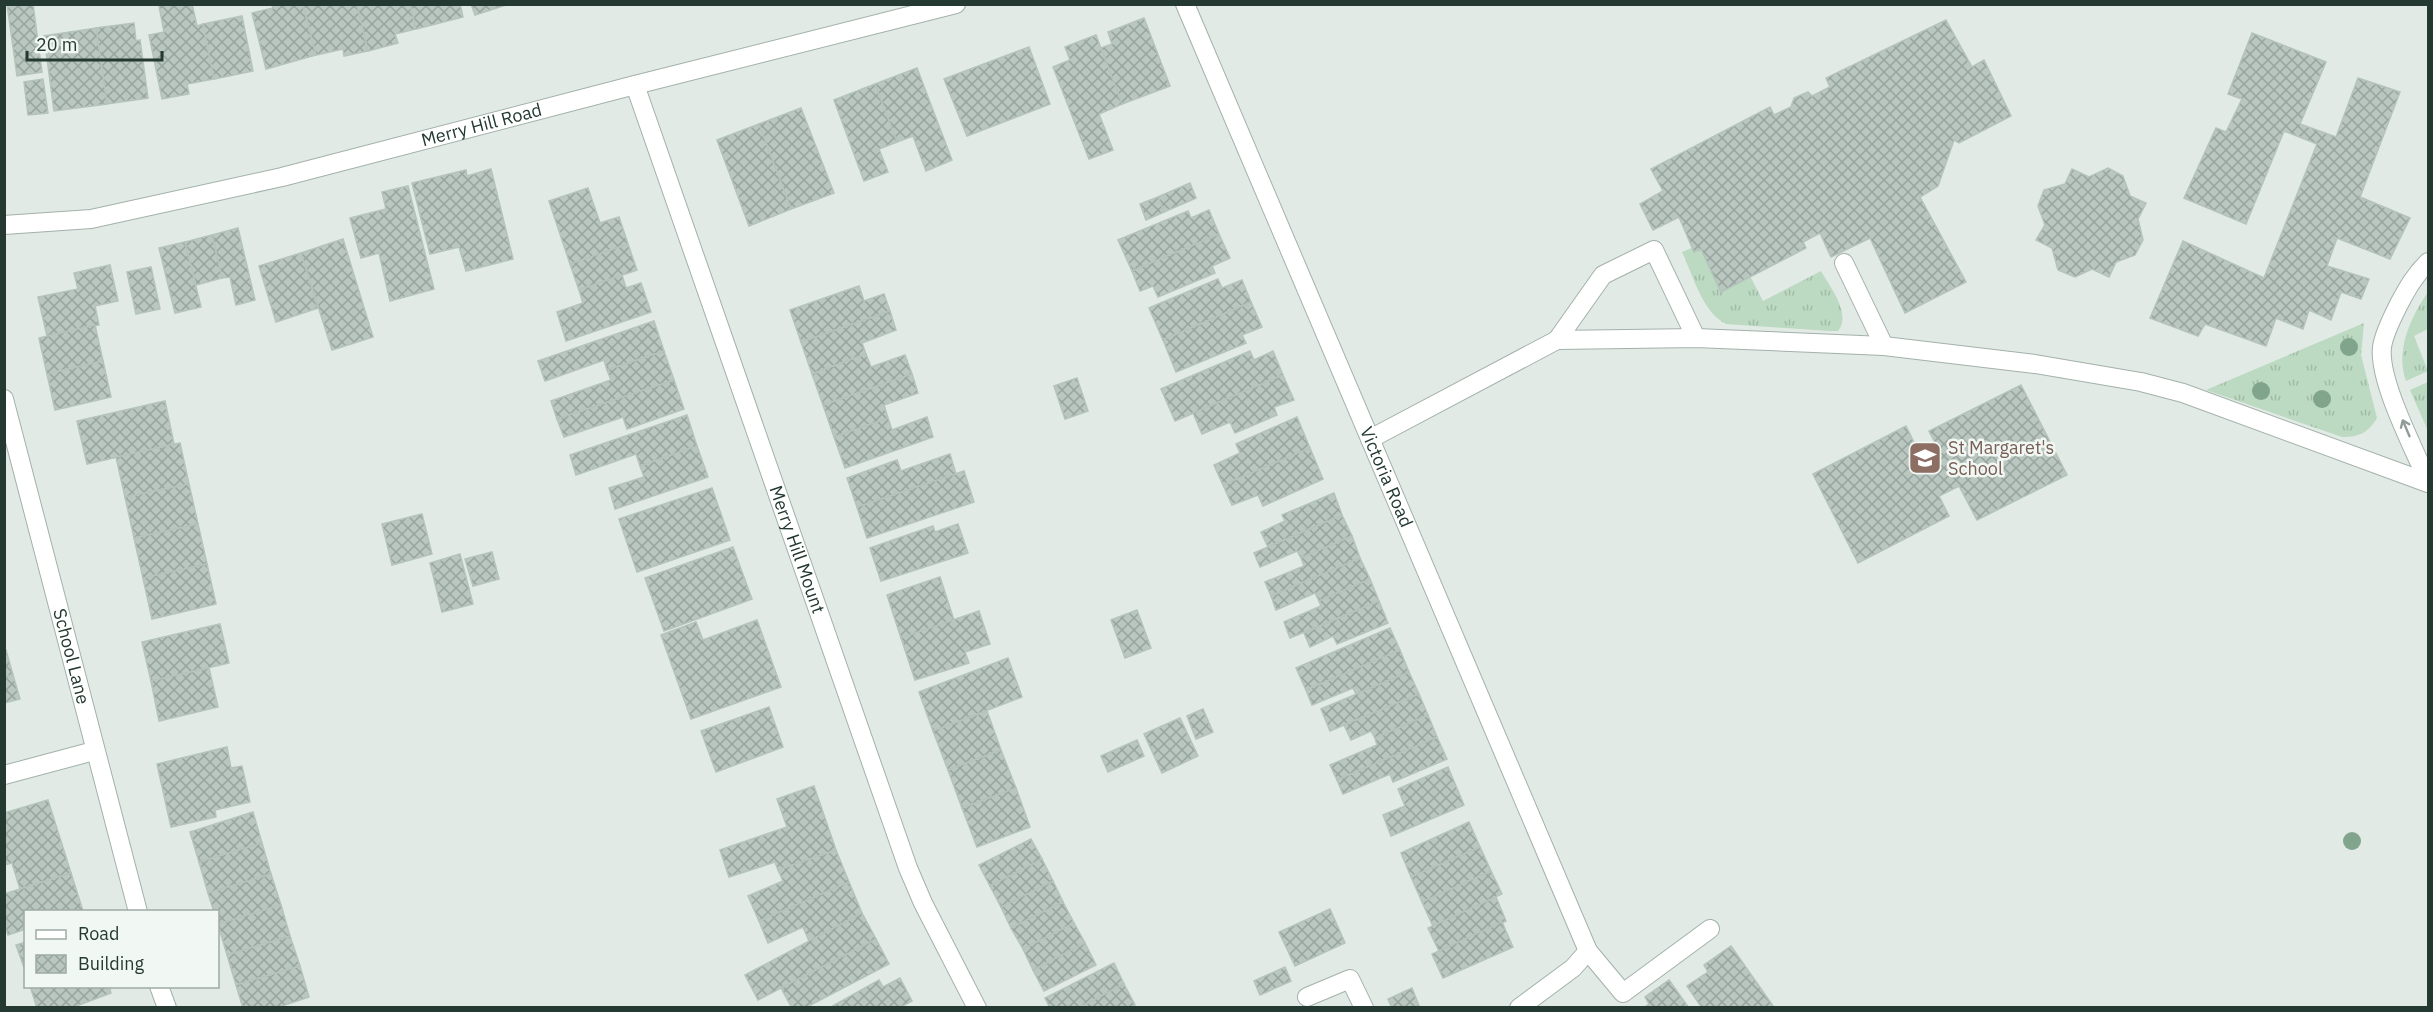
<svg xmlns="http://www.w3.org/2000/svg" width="2433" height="1012" viewBox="0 0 2433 1012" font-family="'IBM Plex Sans',sans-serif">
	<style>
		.grass { fill: url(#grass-tufts) }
		.building { fill: url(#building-cross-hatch); stroke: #b4c3bb; stroke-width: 1.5 }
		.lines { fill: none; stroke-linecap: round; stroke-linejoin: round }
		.minor-casing { stroke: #a4b1ab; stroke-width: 20 }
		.minor { stroke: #fff; stroke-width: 18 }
		.tree { fill: #81a58c }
		.oneway { stroke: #919c98 }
		.labels { text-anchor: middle; stroke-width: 5; stroke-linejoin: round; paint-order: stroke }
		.street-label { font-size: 18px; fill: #233931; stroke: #f1f7f3 }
		.education-label { font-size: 18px; fill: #785e54; stroke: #f1f7f3; text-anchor: start }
	</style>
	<defs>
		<pattern id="grass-tufts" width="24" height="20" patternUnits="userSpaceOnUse" patternTransform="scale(1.5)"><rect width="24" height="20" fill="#bcd9c1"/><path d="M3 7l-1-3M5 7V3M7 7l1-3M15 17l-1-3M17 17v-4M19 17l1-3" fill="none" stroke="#a1bba6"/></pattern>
		<pattern id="building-cross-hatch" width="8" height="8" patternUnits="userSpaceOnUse" patternTransform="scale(1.5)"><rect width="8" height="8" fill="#bac7c1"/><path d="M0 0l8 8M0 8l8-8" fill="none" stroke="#97a39d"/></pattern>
	</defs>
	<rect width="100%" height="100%" fill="#e1eae5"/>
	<g class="grass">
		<path d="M1692,248L1694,252L1701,249L1721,292L1750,276L1763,301L1821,271C1830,287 1852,314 1838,331H1830L1726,324C1702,312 1693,275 1682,252Z"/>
		<path d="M2428,292V329L2414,336L2428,371L2406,381C2395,350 2411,317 2428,292Z"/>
		<path d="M2364,323L2361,355L2377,418C2368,433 2359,437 2342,437L2206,390Z"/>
		<path d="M2428,382V431L2410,390Z"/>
	</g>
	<g class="building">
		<path d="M7,4H33L42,72L17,76Z"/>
		<path d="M166,4H192L197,26L203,24L214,79L187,84L189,94L162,99L149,35L164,32L159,6Z"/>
		<path d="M272,4H303L316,55L266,69L252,13L273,8Z"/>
		<path d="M303,4H357L368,51L344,56L343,49L316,55Z"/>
		<path d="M357,4H410L416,29L395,34L398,43L368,51Z"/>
		<path d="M410,4H460L463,17L416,29Z"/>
		<path d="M471,4H509L475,15Z"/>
		<path d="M242,16L253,71L214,79L203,24Z"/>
		<path d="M1144,18L1170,86L1122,104L1101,48L1112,44L1108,32Z"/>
		<path d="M1946,20L1972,67L1984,60L2011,116L1959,143L1954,140L1938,186L1920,197L1966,282L1905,313L1870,238L1831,257L1820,233L1803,242L1806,248L1721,292L1701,249L1694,252L1679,217L1653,230L1640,204L1663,191L1651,169L1770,107L1774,115L1791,107L1794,98L1808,92L1812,96L1830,87L1826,78Z"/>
		<path d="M134,23L136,41L140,40L148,98L107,104L96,28Z"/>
		<path d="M96,28L107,104L54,111L44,36Z"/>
		<path d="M2252,33L2326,62L2300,124L2336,137L2358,78L2400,92L2360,197L2410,218L2390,259L2337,238L2327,266L2369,279L2361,299L2341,292L2331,320L2309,310L2303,329L2276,318L2266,346L2205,324L2198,336L2150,318L2183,241L2264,278L2317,144L2284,131L2246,224L2184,198L2216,128L2226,132L2242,99L2228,94Z"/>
		<path d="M1096,35L1122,104L1099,114L1113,150L1089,159L1053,67L1070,60L1065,47Z"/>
		<path d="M1029,47L1050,104L967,136L944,79Z"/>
		<path d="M917,68L952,160L926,171L913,136L897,142L875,84Z"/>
		<path d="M43,79L48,113L28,115L24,82Z"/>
		<path d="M875,84L897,142L879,149L888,172L864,181L834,100Z"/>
		<path d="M801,108L834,193L791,209L759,124Z"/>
		<path d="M759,124L791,209L749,226L717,140Z"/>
		<path d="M2108,168L2123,176L2130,196L2146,203L2138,219L2143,240L2135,255L2116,262L2109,277L2092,269L2075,277L2058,270L2052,248L2036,240L2045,225L2038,206L2044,190L2065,184L2072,169L2089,177Z"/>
		<path d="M491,169L513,259L466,271L459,247L430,254L412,183L466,170L467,176Z"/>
		<path d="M1190,183L1196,198L1164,212L1158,197Z"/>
		<path d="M408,186L434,289L390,301L379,253L361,258L350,218L386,209L382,192Z"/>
		<path d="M588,188L600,223L619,217L628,244L570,264L549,201Z"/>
		<path d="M1158,197L1164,212L1146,220L1140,204Z"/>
		<path d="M1209,210L1219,234L1132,271L1118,240L1188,211L1191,218Z"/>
		<path d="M238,228L255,300L236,305L230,277L222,278L212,235Z"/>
		<path d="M1219,234L1230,258L1212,266L1215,273L1158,297L1153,286L1140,291L1132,271Z"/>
		<path d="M212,235L222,278L196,285L185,242Z"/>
		<path d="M343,239L373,337L332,350L301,253Z"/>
		<path d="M185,242L201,307L175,313L159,248Z"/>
		<path d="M628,244L637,270L579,290L570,264Z"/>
		<path d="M301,253L318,308L276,322L259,266Z"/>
		<path d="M110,265L118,301L95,306L99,325L47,336L38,297L78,289L74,273Z"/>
		<path d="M151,267L160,309L136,314L127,272Z"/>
		<path d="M622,275L626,288L641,283L651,312L566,341L557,312L583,303L579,290Z"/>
		<path d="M1218,279L1222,288L1242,280L1251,302L1163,340L1149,308Z"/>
		<path d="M859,286L864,301L884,294L890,311L801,342L790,310Z"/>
		<path d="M1251,302L1262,327L1242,335L1246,343L1176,372L1163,340Z"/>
		<path d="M890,311L896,330L862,343L866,354L812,374L801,342Z"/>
		<path d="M654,321L664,351L607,370L604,360L545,381L538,361Z"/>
		<path d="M95,325L103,361L47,374L39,338Z"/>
		<path d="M664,351L674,380L557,419L551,401L611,380L607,370Z"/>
		<path d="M1250,351L1254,360L1273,351L1283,375L1175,421L1161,389Z"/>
		<path d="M866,354L871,367L905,355L912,374L823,405L812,374Z"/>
		<path d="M103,361L111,397L55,410L47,374Z"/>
		<path d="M912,374L918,393L884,405L888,418L834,437L823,405Z"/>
		<path d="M1283,375L1294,400L1274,407L1277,415L1235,433L1230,422L1202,434L1193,413Z"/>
		<path d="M1077,378L1088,411L1065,419L1054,386Z"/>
		<path d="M674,380L684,409L627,429L623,417L564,437L557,419Z"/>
		<path d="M2021,385L2067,475L1977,520L1959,486L1939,496L1949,516L1858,563L1813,474L1906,426L1923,461L1940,452L1929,431Z"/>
		<path d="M165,401L174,444L87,464L77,421Z"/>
		<path d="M687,415L697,446L640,466L636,454L576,475L570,455Z"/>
		<path d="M927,417L933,437L845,468L834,437L888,418L892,430Z"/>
		<path d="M1297,417L1310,448L1223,485L1214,465L1240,453L1236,444Z"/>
		<path d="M180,443L189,484L125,497L116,457Z"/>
		<path d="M697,446L708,477L615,509L609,488L644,477L640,466Z"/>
		<path d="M1310,448L1323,479L1263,506L1258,495L1232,505L1223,485Z"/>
		<path d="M950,454L956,474L857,507L847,478L897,460L901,471Z"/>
		<path d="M964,471L974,502L867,538L857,507Z"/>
		<path d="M189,484L198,524L134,538L125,497Z"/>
		<path d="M712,488L730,540L637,572L619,519Z"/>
		<path d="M1334,493L1342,515L1268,547L1261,532L1285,521L1282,515Z"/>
		<path d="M422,514L432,554L392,565L382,524Z"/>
		<path d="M1342,515L1352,536L1301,558L1297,551L1260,567L1254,553Z"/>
		<path d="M198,524L207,564L143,578L134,538Z"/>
		<path d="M958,524L968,553L881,581L870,548L933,526L935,532Z"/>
		<path d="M1352,536L1360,558L1271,596L1265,582L1304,566L1301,558Z"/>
		<path d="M733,547L752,599L664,631L645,578Z"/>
		<path d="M492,552L499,579L473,586L465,559Z"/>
		<path d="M460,554L473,604L442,612L430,563Z"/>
		<path d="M1360,558L1370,579L1319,601L1315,593L1276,610L1271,596Z"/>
		<path d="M207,564L216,604L152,619L143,578Z"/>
		<path d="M940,577L954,620L901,638L887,595Z"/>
		<path d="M1370,579L1379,601L1290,638L1284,622L1321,606L1319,601Z"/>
		<path d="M1379,601L1388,623L1337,644L1333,636L1310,647L1304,633Z"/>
		<path d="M1137,610L1151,648L1125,658L1111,620Z"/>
		<path d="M979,611L990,644L965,652L969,663L915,680L901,638Z"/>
		<path d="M757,620L781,687L691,719L661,635L696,622L703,640Z"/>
		<path d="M220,624L229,663L151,681L142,642Z"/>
		<path d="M1390,628L1400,650L1306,690L1296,668Z"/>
		<path d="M4,650H6L13,675L4,677Z"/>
		<path d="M1400,650L1409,672L1356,694L1353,688L1312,705L1306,690Z"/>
		<path d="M1008,658L1022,697L933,731L919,692Z"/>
		<path d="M209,668L218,707L159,721L151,681Z"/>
		<path d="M1409,672L1419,694L1330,731L1321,709Z"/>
		<path d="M13,675L20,699L4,703V677Z"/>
		<path d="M1419,694L1428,715L1375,738L1371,731L1351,740L1344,725Z"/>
		<path d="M769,707L783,747L716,772L701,731Z"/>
		<path d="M1203,709L1213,732L1196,739L1187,716Z"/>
		<path d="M987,711L1001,750L948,770L933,731Z"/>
		<path d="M1428,715L1437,737L1337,780L1330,765L1377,745L1375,738Z"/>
		<path d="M1180,718L1198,756L1162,773L1144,734Z"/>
		<path d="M1437,737L1447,759L1393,782L1390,774L1343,794L1337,780Z"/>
		<path d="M1137,740L1144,756L1108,772L1101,756Z"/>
		<path d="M227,747L231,768L242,766L250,802L215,810L216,817L171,827L157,764Z"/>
		<path d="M1001,750L1016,788L962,808L948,770Z"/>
		<path d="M1448,767L1464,805L1391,836L1383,815L1405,806L1398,789Z"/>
		<path d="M814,786L836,850L778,870L775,862L729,877L720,850L787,827L777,799Z"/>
		<path d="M1016,788L1030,827L977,847L962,808Z"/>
		<path d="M48,800L71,873L20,889L12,863L4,865V813Z"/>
		<path d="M253,812L262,843L199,862L190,832Z"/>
		<path d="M1469,822L1480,847L1411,877L1401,853Z"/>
		<path d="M1031,839L1042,859L990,886L979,865Z"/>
		<path d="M262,843L271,874L208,893L199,862Z"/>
		<path d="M1480,847L1491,871L1422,902L1411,877Z"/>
		<path d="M836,850L849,882L759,921L748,896L783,881L778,870Z"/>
		<path d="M1042,859L1053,881L1001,907L990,886Z"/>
		<path d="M1491,871L1502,894L1433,926L1422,902Z"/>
		<path d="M71,873L83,911L26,912V929L8,935L4,923V894Z"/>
		<path d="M271,874L281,905L218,924V912H214L208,893Z"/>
		<path d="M1053,881L1063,902L1011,928L1001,907Z"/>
		<path d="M849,882L862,913L809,941L803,927L768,943L759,921Z"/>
		<path d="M1496,897L1506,921L1439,951L1428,928Z"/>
		<path d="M1063,902L1074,923L1023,949L1011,928Z"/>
		<path d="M281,905L290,936L227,955L218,924Z"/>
		<path d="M1330,909L1345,943L1295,966L1279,932Z"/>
		<path d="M862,913L876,939L758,1000L745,975Z"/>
		<path d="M1502,922L1513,947L1443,978L1432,954Z"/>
		<path d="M1074,923L1085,943L1033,970L1023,949Z"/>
		<path d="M290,936L300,966L236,985L227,955Z"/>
		<path d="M876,939L889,964L805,1008H792L781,988Z"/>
		<path d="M26,942V973L16,945Z"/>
		<path d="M1085,943L1096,965L1044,991L1033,970Z"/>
		<path d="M1731,946L1773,1006L1771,1008H1702L1687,986L1708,972L1704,965Z"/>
		<path d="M1114,963L1124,984L1078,1008H1050L1045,998Z"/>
		<path d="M300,966L309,997L276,1008H243L236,985Z"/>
		<path d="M1285,967L1291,981L1260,995L1254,981Z"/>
		<path d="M900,978L912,1001L899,1008H829L879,980L883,987Z"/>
		<path d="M1669,980L1689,1008H1644L1649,1004L1645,997Z"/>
		<path d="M1124,984L1135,1005L1130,1008H1078Z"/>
		<path d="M30,986H109L111,993L71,1008H37Z"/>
		<path d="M1412,988L1420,1008H1392L1388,999Z"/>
	</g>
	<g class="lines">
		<defs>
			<g id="minor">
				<path id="s1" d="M1185,4L1588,951L1623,993L1710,929"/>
				<path id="s2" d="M635,85L908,868L923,903L977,1008"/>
				<path id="s3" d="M4,225L91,219L282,177L635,85L956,4"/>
				<path d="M2428,262C2415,275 2408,287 2399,304C2393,316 2384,333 2382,347C2378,381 2415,450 2428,482"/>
				<path d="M1844,263L1884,346"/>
				<path d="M1557,340L1603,275L1654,250L1696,338"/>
				<path id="s4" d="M4,399L138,912"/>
				<path d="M1370,439L1557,340L1696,338L1884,346L2035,364L2141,382L2183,393L2428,483"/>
				<path d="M4,775L94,751"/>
				<path d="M159,986L167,1008"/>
				<path d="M1307,997L1350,979L1364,1008"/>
				<path d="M1519,1008L1573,968L1588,951"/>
			</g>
		</defs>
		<use href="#minor" class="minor-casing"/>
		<use href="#minor" class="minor"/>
	</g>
	<g class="tree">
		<circle cx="2349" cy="347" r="9"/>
		<circle cx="2261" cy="391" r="9"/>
		<circle cx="2322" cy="399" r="9"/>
		<circle cx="2352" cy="841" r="9"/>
	</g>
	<defs><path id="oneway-shaft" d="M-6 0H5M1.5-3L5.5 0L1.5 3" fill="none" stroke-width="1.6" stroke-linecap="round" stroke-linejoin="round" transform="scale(1.5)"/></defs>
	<use class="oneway" href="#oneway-shaft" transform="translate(2406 428) rotate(-113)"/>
	<defs>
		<symbol id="school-square" viewBox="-11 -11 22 22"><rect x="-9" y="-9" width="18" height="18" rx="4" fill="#8d6e63" stroke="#f1f7f3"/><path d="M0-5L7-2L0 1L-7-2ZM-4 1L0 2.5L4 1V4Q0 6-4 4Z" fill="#fff"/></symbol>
	</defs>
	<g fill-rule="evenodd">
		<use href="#school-square" x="1906" y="439" width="38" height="38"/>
	</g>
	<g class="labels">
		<g class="street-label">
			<text dy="6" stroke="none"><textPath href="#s3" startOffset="489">Merry Hill Road</textPath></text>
			<text dy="6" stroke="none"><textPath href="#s1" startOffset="514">Victoria Road</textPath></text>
			<text dy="6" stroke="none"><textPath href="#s2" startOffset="492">Merry Hill Mount</textPath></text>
			<text dy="6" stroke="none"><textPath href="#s4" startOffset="266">School Lane</textPath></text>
		</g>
		<g class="education-label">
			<text x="1948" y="454">St Margaret's<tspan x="1948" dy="21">School</tspan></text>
		</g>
	</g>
	<rect width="2433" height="1012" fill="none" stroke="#233931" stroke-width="12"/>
	<rect x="24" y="910" width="195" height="78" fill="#f1f7f3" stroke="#9faba5" stroke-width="1.5"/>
	<rect x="36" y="930" width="30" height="9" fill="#ffffff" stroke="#9faba5" stroke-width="1.5"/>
	<text x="78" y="940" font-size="18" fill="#233931">Road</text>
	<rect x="36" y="955" width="30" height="18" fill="url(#building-cross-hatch)" stroke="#9faba5" stroke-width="1.5"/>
	<text x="78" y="970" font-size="18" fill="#233931">Building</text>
	<path d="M27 51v9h135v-9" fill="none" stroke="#233931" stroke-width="3"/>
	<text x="36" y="51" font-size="18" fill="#233931" stroke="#f1f7f3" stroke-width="4.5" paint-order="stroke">20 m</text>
</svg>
